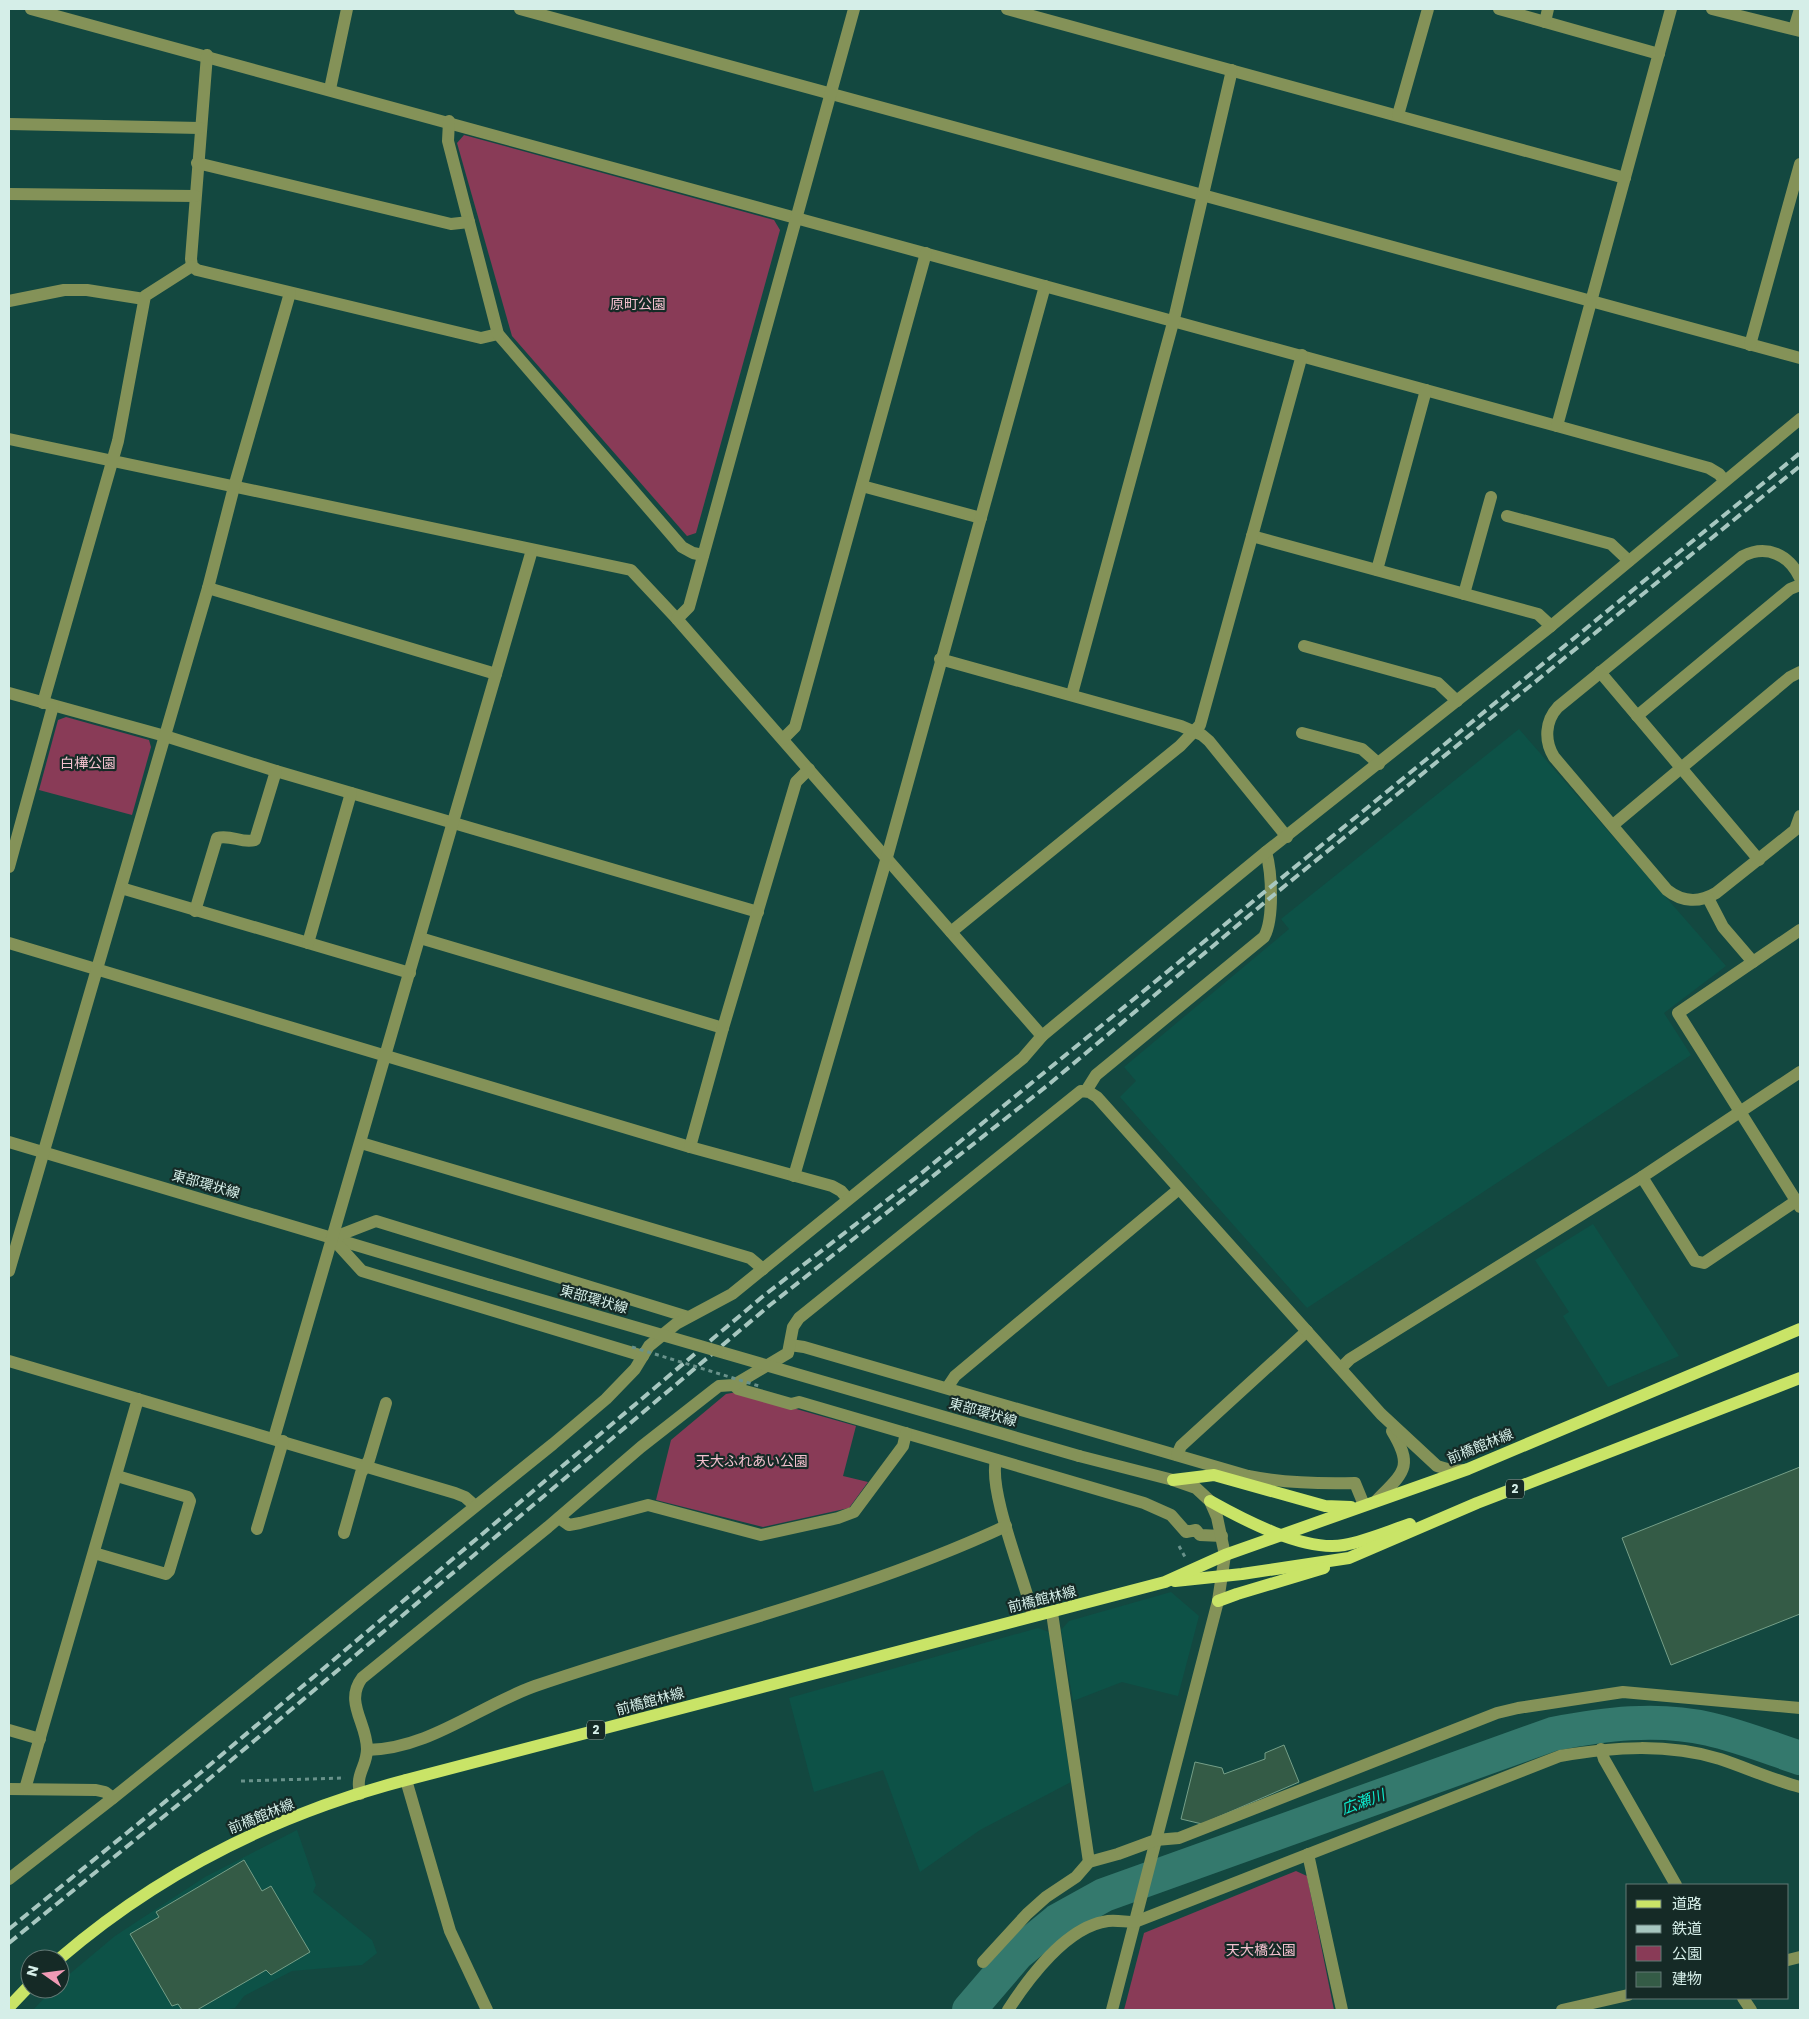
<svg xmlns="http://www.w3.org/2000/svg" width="1809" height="2019" viewBox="0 0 1809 2019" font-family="Poppins,'Noto Sans JP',sans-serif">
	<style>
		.built { fill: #0d5247 }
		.green { fill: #893b57 }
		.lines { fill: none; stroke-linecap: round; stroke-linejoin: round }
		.river { stroke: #34796d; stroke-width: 34 }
		.building { fill: #345b46; stroke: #759f88 }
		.path { stroke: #69928b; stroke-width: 3; stroke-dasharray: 4 4; stroke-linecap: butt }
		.minor { stroke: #849258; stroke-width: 12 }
		.major { stroke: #c9e467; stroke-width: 12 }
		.rail { stroke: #a7c7c0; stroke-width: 4; stroke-dasharray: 10 5; stroke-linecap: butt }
		.path-bridge { stroke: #69928b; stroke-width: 3; stroke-dasharray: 4 4; stroke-linecap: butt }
		.minor-bridge { stroke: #849258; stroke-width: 12 }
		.labels { text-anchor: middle; stroke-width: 4.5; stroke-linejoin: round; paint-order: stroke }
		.shield { fill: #152a26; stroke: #9bb3ae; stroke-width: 1 }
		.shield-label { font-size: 12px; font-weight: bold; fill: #d5eee8 }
		.park-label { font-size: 14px; fill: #f3c0ce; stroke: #152a26 }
		.street-label { font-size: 14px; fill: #d5eee8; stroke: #152a26 }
		.water-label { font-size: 15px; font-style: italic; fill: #0deace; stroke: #152a26 }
	</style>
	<rect width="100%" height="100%" fill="#134840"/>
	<g class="built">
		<path d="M1519,729L1726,966L1664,1013L1691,1055L1307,1308L1120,1097L1136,1081L1124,1067L1289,929L1281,919Z"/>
		<path d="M1593,1224L1679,1356L1608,1387L1563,1316L1569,1312L1535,1260Z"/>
		<path d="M1171,1592L1199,1616L1178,1696L1122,1682L1073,1701L1061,1630L1069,1621Z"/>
		<path d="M1038,1628L1049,1632L1071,1782L980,1830L920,1872L883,1770L814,1792L789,1698Z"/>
		<path d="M297,1830L316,1885L313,1892L372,1940L377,1953L362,1965L292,1971L244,1996L235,2008L223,2010H33L53,1989H60V1982L115,1936L205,1877Z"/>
	</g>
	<g class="green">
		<path d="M464,135L774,220L780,230L696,533L687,536L512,336L457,143Z"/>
		<path d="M66,717L149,740L151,747L132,815L39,790L58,720Z"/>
		<path d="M737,1392L856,1426L843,1476L868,1482L849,1508L763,1527L656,1500L671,1440L726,1394Z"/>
		<path d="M1296,1871L1307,1876L1334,2010H1124L1144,1933Z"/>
	</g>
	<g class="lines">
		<path class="river" d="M969,2010L1017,1954L1057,1921L1104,1895L1553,1734C1604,1724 1657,1717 1709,1729C1740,1736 1770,1748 1800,1758"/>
	</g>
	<g class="building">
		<path d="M1800,1467V1614L1671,1665L1622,1538Z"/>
		<path d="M1284,1745L1299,1782L1202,1824L1181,1819L1195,1762L1222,1768L1224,1774L1265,1759V1753Z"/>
		<path d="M244,1860L262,1891L271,1886L310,1952L271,1975L266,1970L197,2010H182L178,2004L172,2006L130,1934L159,1917L156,1912Z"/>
	</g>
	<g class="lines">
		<g class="path">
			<path d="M1179,1546L1185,1557"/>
			<path d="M241,1781L345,1778"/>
		</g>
		<g class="minor">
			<path d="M31,9L1557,426L1709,468L1719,474L1725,481"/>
			<path d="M520,9L1800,358"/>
			<path d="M1007,9L1625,178"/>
			<path d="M1499,9L1659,54"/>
			<path d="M1712,9L1800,31"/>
			<path d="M1545,22L1548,9"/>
			<path d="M1794,29L1800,9"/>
			<path d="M207,55L191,259L192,266L197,270L481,338L498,334"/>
			<path d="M330,89L347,9"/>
			<path d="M1398,115L1428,9"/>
			<path d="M449,121L448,141L498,334L682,547L693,553L703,555"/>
			<path d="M9,124L200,128"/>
			<path d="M197,163L451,224L469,222"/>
			<path d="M9,194L195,196"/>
			<path d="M9,301L64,290H87L144,299"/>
			<path d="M1750,345L1800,164"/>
			<path d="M1557,426L1671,9"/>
			<path d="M9,439L631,570L677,619L1042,1036"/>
			<path d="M862,486L981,518"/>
			<path d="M1507,516L1611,544L1629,561"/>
			<path d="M1252,536L1538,614L1551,626"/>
			<path d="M1377,570L1426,390"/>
			<path d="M1800,578C1789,555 1767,544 1743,556L1558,707C1545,721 1544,741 1554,757L1667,890C1682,902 1699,903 1716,893L1795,830L1800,816"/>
			<path d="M208,588L496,674"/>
			<path d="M1464,594L1491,497"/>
			<path d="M677,619L689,607L854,9"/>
			<path d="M1304,646L1438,683L1457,701"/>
			<path d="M940,659L1181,726L1202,735L1209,741L1287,837"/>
			<path d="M1600,672L1759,860"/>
			<path d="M9,693L165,736L276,771L758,912"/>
			<path d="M1072,694L1174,319L1232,70"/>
			<path d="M43,703L118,441L145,296L192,266"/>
			<path d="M1637,716L1790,589L1800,585"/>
			<path d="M1302,733L1362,749L1379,764"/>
			<path d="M783,739L795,727L926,253"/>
			<path d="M1613,825L1790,677L1800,672"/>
			<path d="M9,867L53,706"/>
			<path d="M121,888L410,973"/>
			<path d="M1708,898L1723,927L1753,962"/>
			<path d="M195,911L217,838C231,834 242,844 255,840L276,771"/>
			<path d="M1800,930L1678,1013L1800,1207"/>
			<path d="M951,932L1180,746L1200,725L1302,355"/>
			<path d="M420,938L723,1028"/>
			<path d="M9,943L690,1147L832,1186L841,1191L848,1199"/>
			<path d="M308,943L351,793"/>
			<path d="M1086,1091L1096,1075L1264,937C1274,919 1272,873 1266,852"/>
			<path d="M9,1142L490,1285"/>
			<path d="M361,1143L750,1258L763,1269"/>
			<path d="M690,1147L723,1028L796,782L809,769"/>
			<path d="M794,1176L887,857L1045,286"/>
			<path d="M1642,1177L1695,1261L1704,1263L1796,1201"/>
			<path d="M9,1271L208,588L234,487L290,293"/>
			<path d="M790,1345L804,1347L1248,1476C1284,1483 1318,1484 1355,1483L1364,1505"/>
			<path d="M643,1356L362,1271L332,1238L376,1221L688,1317"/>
			<path d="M9,1361L455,1493L465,1497L474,1505"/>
			<path d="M1341,1368L1350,1359L1642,1177L1800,1072"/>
			<path d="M734,1385L738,1389L791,1404L799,1402L1144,1503L1171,1515L1186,1532L1196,1530L1200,1535L1222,1536"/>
			<path d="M947,1388L955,1376L1179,1189"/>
			<path d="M274,1438L532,550"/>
			<path d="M1177,1455L1181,1446L1307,1331"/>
			<path d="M1079,1456L1173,1480L1196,1488L1210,1501L1217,1517L1225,1555L1218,1601L1112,2010"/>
			<path d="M996,1460C988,1492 1025,1580 1033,1616"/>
			<path d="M1377,1500C1404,1472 1414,1467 1392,1431"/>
			<path d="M559,1518L569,1525L580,1523L648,1505L761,1535L838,1518L854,1512L903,1446L906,1433"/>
			<path d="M257,1529L283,1441"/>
			<path d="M344,1533L361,1473L369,1460L386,1403"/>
			<path d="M94,1553L166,1574L169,1571L190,1501L188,1497L117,1476"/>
			<path d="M1052,1613L1089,1862"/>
			<path d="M9,1730L40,1739"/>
			<path d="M1601,1749L1604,1759L1676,1885"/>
			<path d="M367,1750C429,1749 479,1706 535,1686C692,1632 856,1596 1006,1526"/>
			<path d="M406,1780L450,1931L487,2010"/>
			<path d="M9,1789L96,1790L105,1792L113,1798"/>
			<path d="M25,1789L138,1399"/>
			<path d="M360,1794C355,1773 367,1767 367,1749C367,1723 344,1702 362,1678L548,1527L641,1447L715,1389L719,1386L734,1385L788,1353L793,1327L799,1318L1081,1091L1089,1092L1097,1097L1381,1414L1437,1466L1454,1471L1463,1470"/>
			<path d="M1308,1854L1342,2010"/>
			<path d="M9,1879L113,1798L553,1444L606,1399L635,1369L649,1346L676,1324L732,1294L1023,1058L1042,1036L1071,1012L1266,852L1551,626L1800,419"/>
			<path d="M1788,1960L1800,1957"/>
			<path d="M983,1962L1027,1914L1046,1897L1076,1877L1089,1862L1118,1854L1156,1840L1179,1838L1497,1713L1518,1708L1623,1692L1800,1708"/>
			<path d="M1743,1998L1751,2010"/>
			<path d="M1008,2010C1028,1979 1067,1926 1108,1921C1117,1920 1126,1922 1135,1922L1560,1756C1614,1747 1667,1743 1720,1759C1747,1768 1773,1780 1800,1787"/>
			<path d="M1562,2010L1628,1995"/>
		</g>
		<g class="major">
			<path d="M1173,1480L1214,1475L1325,1506L1351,1507"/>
			<path d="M1210,1501C1244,1520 1304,1552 1344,1545C1366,1541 1389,1531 1410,1524"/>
			<path d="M1175,1581L1242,1574L1349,1558L1477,1503L1800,1378"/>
			<path d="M1218,1601L1237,1594L1324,1568"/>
			<path d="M59,1959C161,1871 276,1814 406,1780L1165,1582L1225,1555L1468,1469L1800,1329"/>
			<path d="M9,2007L30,1985"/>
		</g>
		<g class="rail">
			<path d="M9,1929L199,1774L762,1297L918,1176L1800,453"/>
			<path d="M9,1943L196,1790L770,1305L1048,1085L1270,898L1800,466"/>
		</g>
		<path class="path-bridge" d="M632,1347L759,1386"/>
		<path class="minor-bridge" d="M490,1285L1079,1456"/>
	</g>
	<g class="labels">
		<g class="shield">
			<rect x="1506" y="1479.5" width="18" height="19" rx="4"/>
			<rect x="587" y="1720.5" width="18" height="19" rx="4"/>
		</g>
		<g class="shield-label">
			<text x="1515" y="1493">2</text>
			<text x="596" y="1734">2</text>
		</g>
		<g class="park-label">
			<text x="638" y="309">原町公園</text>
			<text x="88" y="768">白樺公園</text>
			<text x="752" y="1466">天大ふれあい公園</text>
			<text x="1261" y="1955">天大橋公園</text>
		</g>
		<g class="street-label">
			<text transform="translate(206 1184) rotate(16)" y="5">東部環状線</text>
			<text transform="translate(594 1299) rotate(16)" y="5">東部環状線</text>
			<text transform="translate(983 1412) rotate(16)" y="5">東部環状線</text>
			<text transform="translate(1480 1446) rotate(-22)" y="5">前橋館林線</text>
			<text transform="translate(1042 1599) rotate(-14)" y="5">前橋館林線</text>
			<text transform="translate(650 1701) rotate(-15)" y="5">前橋館林線</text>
			<text transform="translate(261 1816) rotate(-22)" y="5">前橋館林線</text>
		</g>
		<g class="water-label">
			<text transform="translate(1363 1802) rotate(-20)" y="5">広瀬川</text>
		</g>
	</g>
	<rect width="1809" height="2019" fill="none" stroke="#d5eee8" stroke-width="20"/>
	<rect x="1626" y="1884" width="162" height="115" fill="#152a26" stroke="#627874"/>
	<rect x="1636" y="1900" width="25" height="8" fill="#c9e467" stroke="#627874"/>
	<text x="1672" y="1909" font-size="15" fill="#d5eee8">道路</text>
	<rect x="1636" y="1925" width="25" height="8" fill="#a7c7c0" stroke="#627874"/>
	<text x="1672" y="1934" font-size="15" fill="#d5eee8">鉄道</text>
	<rect x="1636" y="1946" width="25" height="15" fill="#893b57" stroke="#627874"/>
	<text x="1672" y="1959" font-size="15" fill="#d5eee8">公園</text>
	<rect x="1636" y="1972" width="25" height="15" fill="#345b46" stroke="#627874"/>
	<text x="1672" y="1984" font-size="15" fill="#d5eee8">建物</text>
	<g transform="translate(45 1974) rotate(284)"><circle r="24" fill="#152a26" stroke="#627874"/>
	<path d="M0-4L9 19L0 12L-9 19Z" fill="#f09ab5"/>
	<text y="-8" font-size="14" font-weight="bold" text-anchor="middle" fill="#d5eee8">N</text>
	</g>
</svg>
